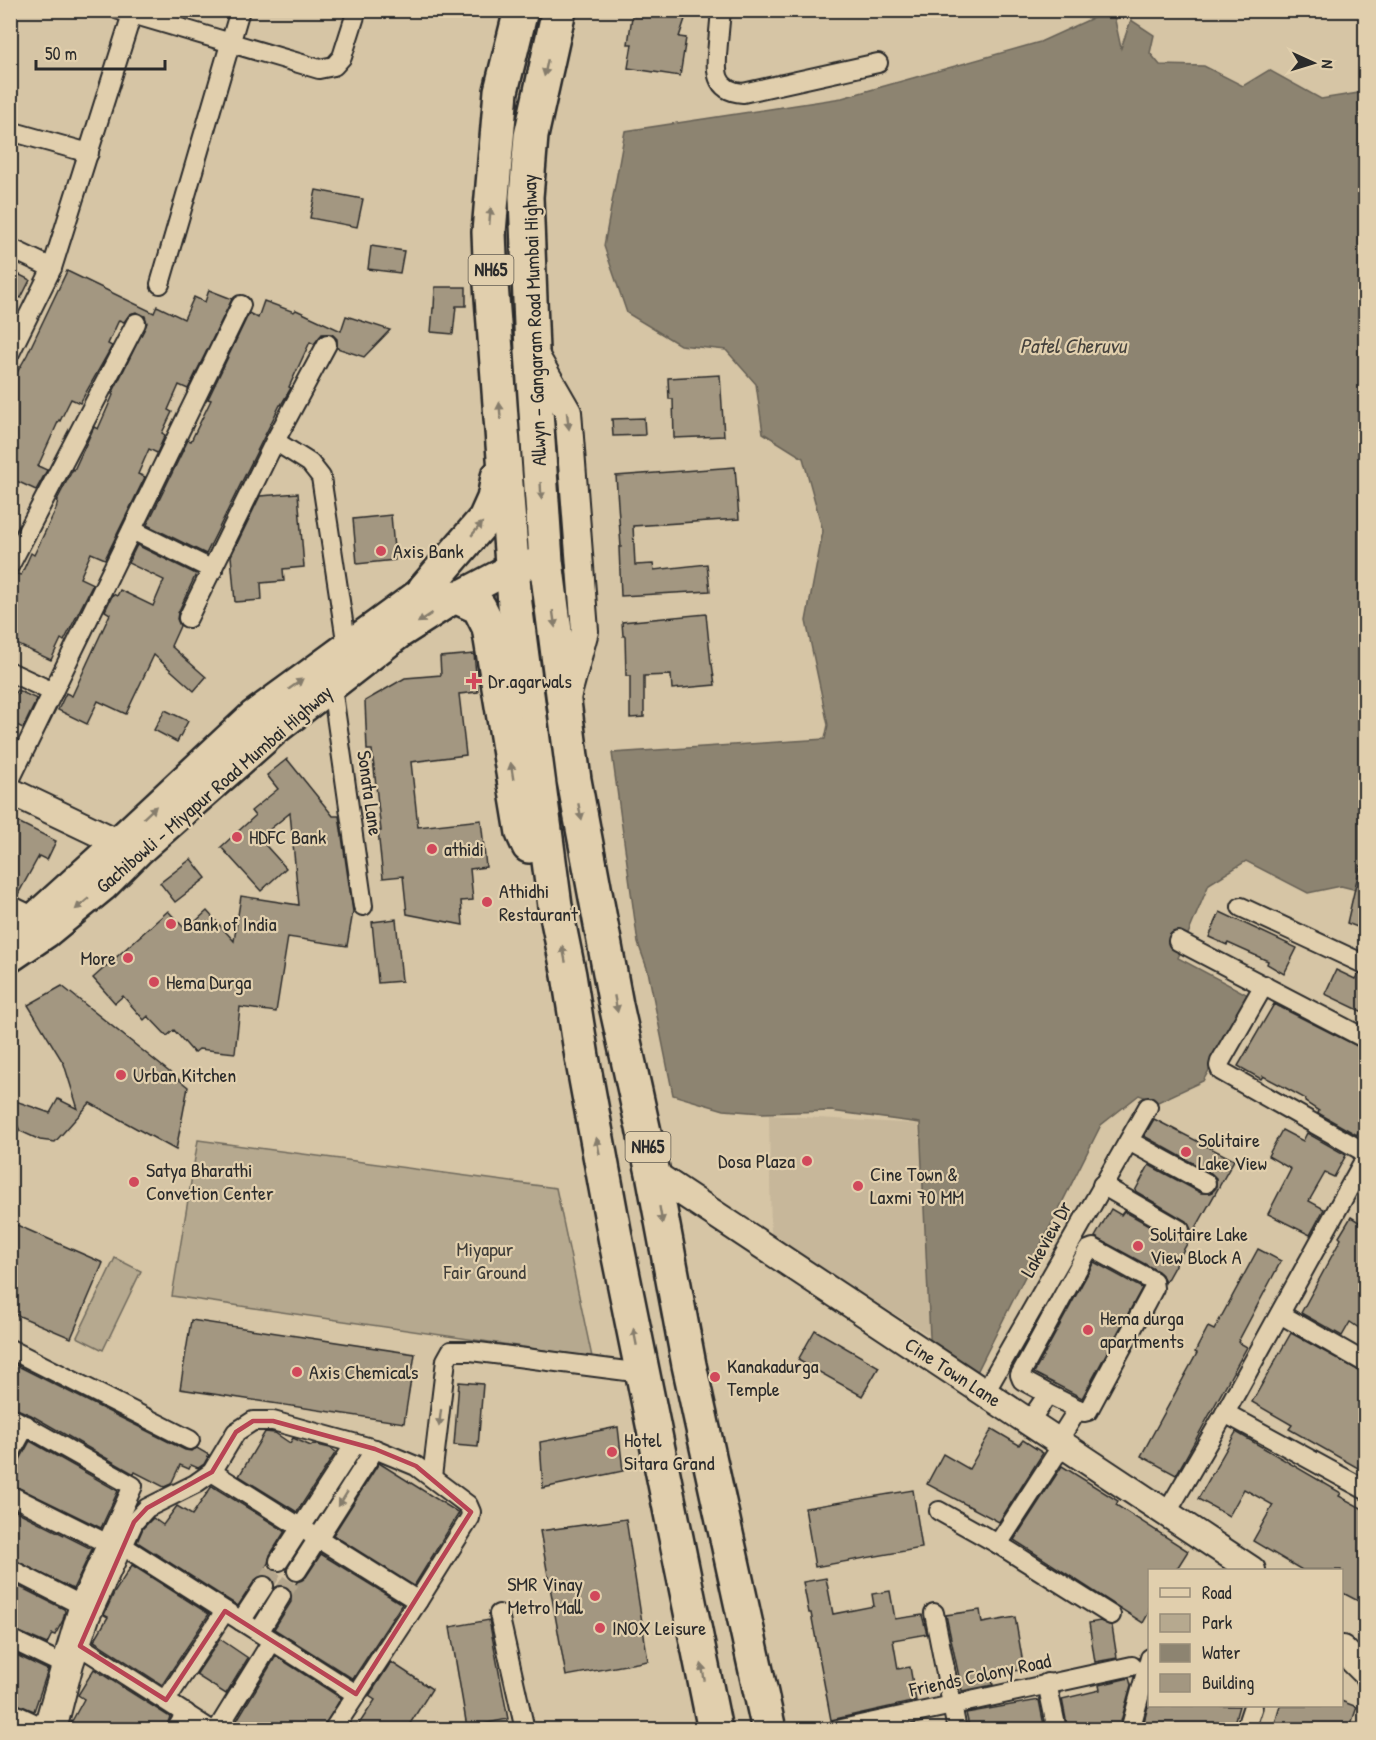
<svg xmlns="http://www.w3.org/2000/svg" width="1376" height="1740" viewBox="0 0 1376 1740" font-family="'Patrick Hand',sans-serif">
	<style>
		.built { fill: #c7b79a }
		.green { fill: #b6a98f; stroke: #706a5d; stroke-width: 1.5 }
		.water { fill: #8d8471; stroke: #666055; stroke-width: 1.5 }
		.building { fill: #a39781; stroke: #2b2b2b; stroke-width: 1.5 }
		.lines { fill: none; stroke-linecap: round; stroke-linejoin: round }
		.street-tunnel { stroke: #b4a68d; stroke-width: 18; stroke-dasharray: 18 9; stroke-linecap: butt }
		.street-casing { stroke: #2b2b2b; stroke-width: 22 }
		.secondary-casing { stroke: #2b2b2b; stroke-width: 30 }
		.primary-casing { stroke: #2b2b2b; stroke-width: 33 }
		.highway-casing { stroke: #2b2b2b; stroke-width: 38 }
		.street { stroke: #e1cfad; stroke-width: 18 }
		.secondary { stroke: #e1cfad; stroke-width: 26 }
		.primary { stroke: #e1cfad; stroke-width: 28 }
		.highway { stroke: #e1cfad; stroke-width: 33 }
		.oneway { fill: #867d6c }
		.marked { fill: none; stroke: #b84454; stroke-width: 4.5; stroke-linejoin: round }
		.poi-dot { fill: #d1495b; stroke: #e1cfad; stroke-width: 2 }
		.labels { text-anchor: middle; stroke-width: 4.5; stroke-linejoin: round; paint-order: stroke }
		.shield { fill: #e1cfad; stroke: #625c52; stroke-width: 1.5 }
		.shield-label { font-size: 18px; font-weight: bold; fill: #2b2b2b }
		.street-label { font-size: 20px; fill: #2b2b2b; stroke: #e1cfad }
		.poi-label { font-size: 20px; fill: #2b2b2b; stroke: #e1cfad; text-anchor: start }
		.park-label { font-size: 20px; fill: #403e3a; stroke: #e1cfad }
		.water-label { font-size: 21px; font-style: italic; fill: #44413c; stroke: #e1cfad }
	</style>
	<rect width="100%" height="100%" fill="#d6c5a5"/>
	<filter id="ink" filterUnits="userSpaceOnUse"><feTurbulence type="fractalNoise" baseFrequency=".0167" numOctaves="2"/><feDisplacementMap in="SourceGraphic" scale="12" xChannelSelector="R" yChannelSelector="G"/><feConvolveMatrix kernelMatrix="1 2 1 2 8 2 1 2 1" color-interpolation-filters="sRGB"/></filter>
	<g filter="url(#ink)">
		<path class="built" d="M769,1115L918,1124L928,1229L935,1339L771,1238Z"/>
		<g class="green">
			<path d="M198,1140L556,1188L592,1357L172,1296Z"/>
			<path d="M115,1258L141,1271L103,1350L77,1337Z"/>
		</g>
		<path class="water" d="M1108,11H1113L1121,48L1131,20L1154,35L1150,53L1160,65L1204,66L1243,86L1269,70L1321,99L1365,92V892L1341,886L1308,893L1246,861L1209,884L1178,958L1250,996L1203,1081L1158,1102L1139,1095L1101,1125L977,1372L931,1358L920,1123L831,1111L762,1113L724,1110L673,1095L648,971L638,943L612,753L825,739L828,725L806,621L823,531L803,458L763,433L756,384L726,350L680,345L627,313L604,246L625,131L842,98L1040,42Z"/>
		<g class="building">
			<path d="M633,10H688L679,37L686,38L680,76L628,68L632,44H628Z"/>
			<path d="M316,190L363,199L357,227L310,218Z"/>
			<path d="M371,246L404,251L400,273L368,269Z"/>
			<path d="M10,270L30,280L21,298L10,293Z"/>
			<path d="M67,271L154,313L157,306L184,319L194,297L205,302L209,290L232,299L188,389L179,385L168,410L172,412L162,433L165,435L157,453L149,449L138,474L145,477L105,559L91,553L80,578L93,584L64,641L61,639L51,660L10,641V576L17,574L21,575L31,553L34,555L56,509L58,500H57L73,469L74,470L94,427L98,429L113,395L112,394L147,323L145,316L136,312L130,314L124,322L119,320L108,344L112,346L80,403L71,399L60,421L59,420L38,466L47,470L36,490L10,478V385L27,355Z"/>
			<path d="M435,287H466V306H456L453,334L431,332L433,308H434Z"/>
			<path d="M264,301L294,312L296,310L341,331L346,316L390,330L364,357L337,348V339L332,334H322L314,344L310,342L289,387L291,388L281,405H280L206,554L147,525L188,440L191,441L211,400L208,399L249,313L258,318Z"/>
			<path d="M720,375L724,436L674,438L673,399H669L668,378Z"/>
			<path d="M644,418L645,435L613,436L612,419Z"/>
			<path d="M735,467L739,519L633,526L635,565L653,564L654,570L707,564L710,591L621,596L619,547H621L616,476Z"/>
			<path d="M298,493L304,567L283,569L284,581L261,583L262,600L235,602L231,556L260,496Z"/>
			<path d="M391,515L395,560L357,564L353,519Z"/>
			<path d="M137,545L196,574L178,613L177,619L180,626L171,646L206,677L194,691L154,655L126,714L98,701L87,724L58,710L66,693L72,696L110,614L105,611L113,594L117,596L120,590L153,606L164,580L128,563Z"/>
			<path d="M706,614L711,664H712L715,685L672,689L671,675L644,676V717L630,718V676H626L625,636H623L622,622Z"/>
			<path d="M474,654L478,692L459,694L466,755L411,762L418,827L481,820L486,867L470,869L473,900L461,901L463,925L407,914L403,876L383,878L378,831H381L372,750H367L365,701L405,678L441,675L440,657Z"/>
			<path d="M17,690L37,699L23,728L10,722V703Z"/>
			<path d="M165,710L188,721L177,742L154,730Z"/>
			<path d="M287,759L333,816H339L353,912L347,946L288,937L276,1012L240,1007L235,1053L199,1049L194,1053L174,1030L167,1036L148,1016L144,1020L123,996L115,1003L93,978L168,911L186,930L207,911L234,941L241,896L299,905L290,813L259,838L286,868L261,891L221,847L255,816L251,811L278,789L267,775Z"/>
			<path d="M10,818L56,841L47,860L39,856L17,896L10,894Z"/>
			<path d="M191,859L206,878L175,902L160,883Z"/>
			<path d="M1360,866L1365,867V930L1347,923Z"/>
			<path d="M1220,912L1297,948L1284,974L1267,964L1268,961L1228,943L1227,945L1209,937Z"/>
			<path d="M396,919L402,981L378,983L372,922Z"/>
			<path d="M1336,970L1355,979L1358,974L1365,976V1013L1325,994Z"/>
			<path d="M62,986L188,1087L176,1150L90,1103L55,1142L40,1140L20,1131L10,1109V1099L50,1113L58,1099L78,1109L64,1064L28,1005Z"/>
			<path d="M1274,1004L1365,1050V1137L1358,1132L1357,1135L1318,1113L1319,1111L1305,1102L1306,1099L1282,1086L1263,1076L1261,1079L1238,1066Z"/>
			<path d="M1154,1119L1234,1160L1165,1283L1162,1275L1158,1271L1095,1237L1111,1209L1121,1215L1124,1211L1175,1240L1181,1241L1189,1236L1191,1229L1186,1221L1135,1191L1149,1165L1201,1193H1211L1216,1188V1178L1211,1173L1144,1136Z"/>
			<path d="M1282,1130L1303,1141L1307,1133L1346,1155L1334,1177L1325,1173L1309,1201L1324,1209L1310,1235L1268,1214L1291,1169L1268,1156Z"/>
			<path d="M1351,1217L1365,1226V1332L1350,1322L1342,1336L1301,1313L1341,1239L1339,1237Z"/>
			<path d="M10,1222L103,1263L71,1338L10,1312Z"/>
			<path d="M1258,1249L1281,1261L1238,1342L1247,1347L1176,1475L1141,1456L1197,1353L1195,1352L1208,1327L1214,1330Z"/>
			<path d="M1094,1262L1142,1288L1082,1398L1034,1373Z"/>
			<path d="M191,1320L415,1354L404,1423L180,1389Z"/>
			<path d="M815,1330L879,1367L862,1396L798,1360Z"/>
			<path d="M1291,1333L1365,1374V1472L1289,1429L1292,1425L1252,1402Z"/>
			<path d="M16,1365L185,1450L191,1451L197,1448L209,1455L204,1464L198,1468L191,1465L189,1469L180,1465L171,1484L164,1487L135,1472L134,1474L31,1415L10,1406V1366L15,1368Z"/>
			<path d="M459,1382L483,1384L478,1447L454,1445Z"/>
			<path d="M618,1427L623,1471L543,1488L540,1442Z"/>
			<path d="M992,1429L1019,1445L1023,1440L1043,1453L999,1522L927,1484L943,1454L969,1469Z"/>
			<path d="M265,1432L275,1433L290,1443L293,1438L311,1446L313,1444L330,1448L336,1452L297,1512L239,1476Z"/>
			<path d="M1236,1432L1341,1493L1339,1496L1365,1510V1591L1360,1602L1341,1592V1570H1302L1253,1541L1273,1505L1244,1489L1229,1516L1198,1499Z"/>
			<path d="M30,1441L118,1491L101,1528L11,1484L17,1473L14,1471Z"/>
			<path d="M379,1463L459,1513L414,1586L333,1535Z"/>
			<path d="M1062,1466L1118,1501L1116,1505L1188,1551L1176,1570H1149V1612L1143,1623L1014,1540Z"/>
			<path d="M212,1486L285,1531L270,1555L268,1563L261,1576L255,1580L238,1606L137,1542L143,1528L153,1518L163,1525L177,1506L192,1515Z"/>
			<path d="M913,1490L922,1548L815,1567L805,1508Z"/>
			<path d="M10,1508L92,1549L73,1589L10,1558Z"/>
			<path d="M626,1519L648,1661L566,1676L540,1531Z"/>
			<path d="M321,1554L402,1604L353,1679L274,1629L291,1602V1591L297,1582L306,1577Z"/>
			<path d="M132,1565L209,1614L162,1685L94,1641L108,1617L104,1615L114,1593Z"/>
			<path d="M826,1578L833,1614L874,1606L872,1594L890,1591L895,1619L922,1615L927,1634L893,1640L898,1669L910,1667L916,1701L831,1720L811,1613H809L803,1582Z"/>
			<path d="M10,1582L64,1609L65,1611L63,1620L55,1635L52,1634L47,1644L10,1628Z"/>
			<path d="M980,1610L982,1623L1015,1617L1024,1669L991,1676L993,1685L962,1691L946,1615Z"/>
			<path d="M489,1620L508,1719L467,1727L450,1627Z"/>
			<path d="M1100,1621L1112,1626L1117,1658L1095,1662L1089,1623Z"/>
			<path d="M220,1639L248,1658L226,1694L196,1675Z"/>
			<path d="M10,1652L48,1670L34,1711L10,1701Z"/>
			<path d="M276,1656L341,1698L322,1730H231Z"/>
			<path d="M391,1662L432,1689L406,1730H355L375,1700L369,1696Z"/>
			<path d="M94,1669L170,1717L165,1730H82L71,1723L84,1699L78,1695Z"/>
			<path d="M1129,1678L1131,1685L1120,1725L1099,1730H1068L1062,1699L1100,1690L1099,1685Z"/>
			<path d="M1039,1700L1045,1730H970L966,1713Z"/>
			<path d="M1341,1701L1357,1707L1349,1730H1273L1280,1706H1341Z"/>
			<path d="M1148,1706H1239L1232,1730H1142Z"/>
		</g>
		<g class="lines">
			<g class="street-tunnel">
				<path d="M264,1586L279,1561"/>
				<path d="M281,1596L297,1571"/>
			</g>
			<defs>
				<g id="street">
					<path d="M119,10L319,69L334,66L342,57L357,10"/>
					<path d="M721,10C720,21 719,32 718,43C716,67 712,91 743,93L878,63"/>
					<path d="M10,131L89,153"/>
					<path d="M10,248L52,268"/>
					<path d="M160,284L240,10"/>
					<path d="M10,353L52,268L132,14"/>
					<path d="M275,441L327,344"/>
					<path d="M132,530L213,570"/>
					<path d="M10,565L136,323"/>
					<path d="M188,618L275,441L310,463L321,477L347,647"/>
					<path d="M10,672L53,692"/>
					<path d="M332,687L363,906"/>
					<path d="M10,780L241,305"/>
					<path d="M10,905L35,917"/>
					<path d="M1241,907L1366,965"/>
					<path d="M1178,941L1366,1039"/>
					<path d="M1264,985L1220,1062L1219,1066L1221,1071L1366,1153"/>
					<path d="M1129,1141L1206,1183"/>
					<path d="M1102,1185L1180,1230"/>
					<path d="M1280,1314L1366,1363"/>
					<path d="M10,1349L190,1440"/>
					<path d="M984,1394L1148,1107"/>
					<path d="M1225,1413L1366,1490"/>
					<path d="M10,1417L133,1486L79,1604L42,1730"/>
					<path d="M1029,1422L1048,1394L1022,1380L1020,1375L1088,1250L1093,1248L1153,1281L1154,1288L1088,1411L1084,1412L1048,1394"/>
					<path d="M1058,1441L1078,1409"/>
					<path d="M10,1454L26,1425"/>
					<path d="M212,1472L418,1601"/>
					<path d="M432,1477L446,1360L451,1351H471L642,1373"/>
					<path d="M10,1495L106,1543"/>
					<path d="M939,1511L998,1544L1111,1615"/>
					<path d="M1166,1514L1225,1413L1366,1157"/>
					<path d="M998,1544L1055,1456L1065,1447"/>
					<path d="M123,1546L356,1694"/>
					<path d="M279,1561L355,1444"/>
					<path d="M10,1569L79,1604"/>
					<path d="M297,1571L375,1449"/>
					<path d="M934,1613L957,1730"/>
					<path d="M499,1614L525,1730"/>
					<path d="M241,1621L264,1586"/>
					<path d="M259,1632L281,1596"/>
					<path d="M10,1639L60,1663"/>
					<path d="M80,1646L211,1730"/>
					<path d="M1047,1683L1057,1730"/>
					<path d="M166,1700L225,1611"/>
					<path d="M10,1712L42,1727"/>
					<path d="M57,1730L74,1664L90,1618L134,1522L147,1508L195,1484L212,1472L236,1432L253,1421H273L375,1449L416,1466L468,1505L471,1512L470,1518L418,1601L333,1730"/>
					<path d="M176,1730L186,1713"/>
					<path d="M217,1730L272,1641"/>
					<path d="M837,1730L1132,1666"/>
					<path d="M1130,1730L1150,1658"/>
					<path d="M1245,1730L1253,1706"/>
				</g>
				<g id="secondary">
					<path d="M534,353L568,412L585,631L567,698"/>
					<path d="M10,791L117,842"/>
					<path d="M653,1173L1252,1570"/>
					<path d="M1342,1649L1366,1673"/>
				</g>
				<g id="primary">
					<path d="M10,932L35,917L98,860L253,715L425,589"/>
					<path d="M10,958L47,933L103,887L138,852L277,729L401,633L457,597L512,568L532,564"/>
				</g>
				<g id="highway">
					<path d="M521,10L501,91L489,232L491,284L515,604L555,906L569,975L582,1057L616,1242L715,1730"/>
					<path d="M559,10L531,136L526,197L532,351L546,561L574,780L616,1005L653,1173L689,1365L769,1730"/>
					<path d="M425,589L485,519L494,499L498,477"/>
					<path d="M457,597L479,607L489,627L523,833L529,846"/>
				</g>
			</defs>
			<use href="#street" class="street-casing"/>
			<use href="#secondary" class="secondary-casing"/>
			<use href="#primary" class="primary-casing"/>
			<use href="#highway" class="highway-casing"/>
			<use href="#street" class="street"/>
			<use href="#secondary" class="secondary"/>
			<use href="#primary" class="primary"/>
			<use href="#highway" class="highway"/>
		</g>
		<defs><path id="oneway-solid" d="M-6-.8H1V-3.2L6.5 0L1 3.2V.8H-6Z" transform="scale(1.5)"/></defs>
		<g class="oneway">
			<use href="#oneway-solid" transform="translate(546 68) rotate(102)"/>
			<use href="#oneway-solid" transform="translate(490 216) rotate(-85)"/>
			<use href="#oneway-solid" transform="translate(500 411) rotate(-94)"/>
			<use href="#oneway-solid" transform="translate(568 421) rotate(83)"/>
			<use href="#oneway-solid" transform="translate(541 491) rotate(87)"/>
			<use href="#oneway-solid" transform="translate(477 529) rotate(-50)"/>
			<use href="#oneway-solid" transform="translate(425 618) rotate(147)"/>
			<use href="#oneway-solid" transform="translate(554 619) rotate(82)"/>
			<use href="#oneway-solid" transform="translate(296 684) rotate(-36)"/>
			<use href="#oneway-solid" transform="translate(512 771) rotate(-99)"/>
			<use href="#oneway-solid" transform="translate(150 812) rotate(-43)"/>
			<use href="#oneway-solid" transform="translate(580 812) rotate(79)"/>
			<use href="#oneway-solid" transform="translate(82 904) rotate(140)"/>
			<use href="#oneway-solid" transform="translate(564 954) rotate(-101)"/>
			<use href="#oneway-solid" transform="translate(616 1004) rotate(79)"/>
			<use href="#oneway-solid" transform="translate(598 1146) rotate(-101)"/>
			<use href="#oneway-solid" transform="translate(661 1215) rotate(80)"/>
			<use href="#oneway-solid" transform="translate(635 1337) rotate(-101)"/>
			<use href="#oneway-solid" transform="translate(440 1418) rotate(97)"/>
			<use href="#oneway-solid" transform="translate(343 1499) rotate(122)"/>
			<use href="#oneway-solid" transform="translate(703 1672) rotate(-101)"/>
		</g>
	</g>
	<path class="marked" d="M253,1421H273L375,1449L416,1466L471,1512L356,1694L225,1611L166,1700L80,1646L134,1522L147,1508L212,1472L236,1432Z"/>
	<g class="poi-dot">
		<circle cx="381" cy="551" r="6"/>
		<path d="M471 672h6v6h6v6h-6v6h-6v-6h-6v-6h6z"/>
		<circle cx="237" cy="837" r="6"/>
		<circle cx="432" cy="849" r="6"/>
		<circle cx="487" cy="902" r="6"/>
		<circle cx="171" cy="924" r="6"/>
		<circle cx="128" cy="958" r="6"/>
		<circle cx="154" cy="982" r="6"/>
		<circle cx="121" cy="1075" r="6"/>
		<circle cx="1186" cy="1152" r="6"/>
		<circle cx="807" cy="1161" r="6"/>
		<circle cx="134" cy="1182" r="6"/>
		<circle cx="858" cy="1186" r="6"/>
		<circle cx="1138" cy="1246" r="6"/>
		<circle cx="1088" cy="1330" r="6"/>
		<circle cx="297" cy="1372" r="6"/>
		<circle cx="715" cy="1377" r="6"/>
		<circle cx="612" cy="1452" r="6"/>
		<circle cx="595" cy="1596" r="6"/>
		<circle cx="600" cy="1628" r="6"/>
	</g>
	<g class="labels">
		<g class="shield">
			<rect x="468.5" y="255" width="45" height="30" rx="4.5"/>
			<rect x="625.5" y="1132" width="45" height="30" rx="4.5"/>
		</g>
		<g class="shield-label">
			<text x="491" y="276">NH65</text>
			<text x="648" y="1153">NH65</text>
		</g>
		<g class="street-label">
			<text transform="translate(534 320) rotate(-92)" y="7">Allwyn - Gangaram Road Mumbai Highway</text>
			<text transform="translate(214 789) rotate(-41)" y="7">Gachibowli - Miyapur Road Mumbai Highway</text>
			<text transform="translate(370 793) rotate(82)" y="7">Sonata Lane</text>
			<text transform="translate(1046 1239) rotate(-61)" y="7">Lakeview Dr</text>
			<text transform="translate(953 1372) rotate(33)" y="7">Cine Town Lane</text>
			<text transform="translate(980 1675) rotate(-12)" y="7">Friends Colony Road</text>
		</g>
		<g class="poi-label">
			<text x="393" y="558">Axis Bank</text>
			<text x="488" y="688">Dr.agarwals</text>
			<text x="249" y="844">HDFC Bank</text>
			<text x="444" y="856">athidi</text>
			<text x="499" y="898">Athidhi<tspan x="499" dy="23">Restaurant</tspan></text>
			<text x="183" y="931">Bank of India</text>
			<text x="116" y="965" text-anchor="end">More</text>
			<text x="166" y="989">Hema Durga</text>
			<text x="133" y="1082">Urban Kitchen</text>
			<text x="1198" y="1147">Solitaire<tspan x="1198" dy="23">Lake View</tspan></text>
			<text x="795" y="1168" text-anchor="end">Dosa Plaza</text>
			<text x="146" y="1177">Satya Bharathi<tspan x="146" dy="23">Convetion Center</tspan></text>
			<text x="870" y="1181">Cine Town &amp;<tspan x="870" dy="23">Laxmi 70 MM</tspan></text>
			<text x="1150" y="1241">Solitaire Lake<tspan x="1150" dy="23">View Block A</tspan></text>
			<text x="1100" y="1325">Hema durga<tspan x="1100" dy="23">apartments</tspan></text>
			<text x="727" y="1373">Kanakadurga<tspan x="727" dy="23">Temple</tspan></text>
			<text x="309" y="1379">Axis Chemicals</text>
			<text x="624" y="1447">Hotel<tspan x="624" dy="23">Sitara Grand</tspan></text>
			<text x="583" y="1591" text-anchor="end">SMR Vinay<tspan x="583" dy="23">Metro Mall</tspan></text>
			<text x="612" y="1635">INOX Leisure</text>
		</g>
		<g class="park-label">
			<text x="485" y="1256">Miyapur<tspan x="485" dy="23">Fair Ground</tspan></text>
		</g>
		<g class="water-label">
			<text x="1073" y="353">Patel Cheruvu</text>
		</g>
	</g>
	<rect width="1376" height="1740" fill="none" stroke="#e1cfad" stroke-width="36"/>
	<rect x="18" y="18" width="1340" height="1704" fill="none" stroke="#2b2b2b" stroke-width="2" filter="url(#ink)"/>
	<rect x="1148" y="1569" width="195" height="138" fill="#e1cfad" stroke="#988d79" stroke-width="1.5"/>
	<rect x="1160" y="1588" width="30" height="9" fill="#e1cfad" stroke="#988d79" stroke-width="1.5"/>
	<text x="1202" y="1599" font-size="18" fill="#2b2b2b">Road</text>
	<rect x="1160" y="1614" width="30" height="18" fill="#b6a98f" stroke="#988d79" stroke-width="1.5"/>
	<text x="1202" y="1629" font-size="18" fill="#2b2b2b">Park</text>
	<rect x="1160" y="1644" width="30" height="18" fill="#8d8471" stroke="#988d79" stroke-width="1.5"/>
	<text x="1202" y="1659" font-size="18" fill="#2b2b2b">Water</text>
	<rect x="1160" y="1674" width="30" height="18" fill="#a39781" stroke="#988d79" stroke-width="1.5"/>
	<text x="1202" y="1689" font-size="18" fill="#2b2b2b">Building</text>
	<g transform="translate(1313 63) rotate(94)" stroke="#e1cfad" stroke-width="4.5" paint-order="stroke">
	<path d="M0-4.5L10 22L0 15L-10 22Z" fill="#2b2b2b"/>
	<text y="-9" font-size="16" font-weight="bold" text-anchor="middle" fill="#2b2b2b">N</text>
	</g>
	<path d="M36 60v9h129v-9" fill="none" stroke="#2b2b2b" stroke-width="3"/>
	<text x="45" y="60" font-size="18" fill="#2b2b2b" stroke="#e1cfad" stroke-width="4.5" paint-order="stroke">50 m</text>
</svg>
